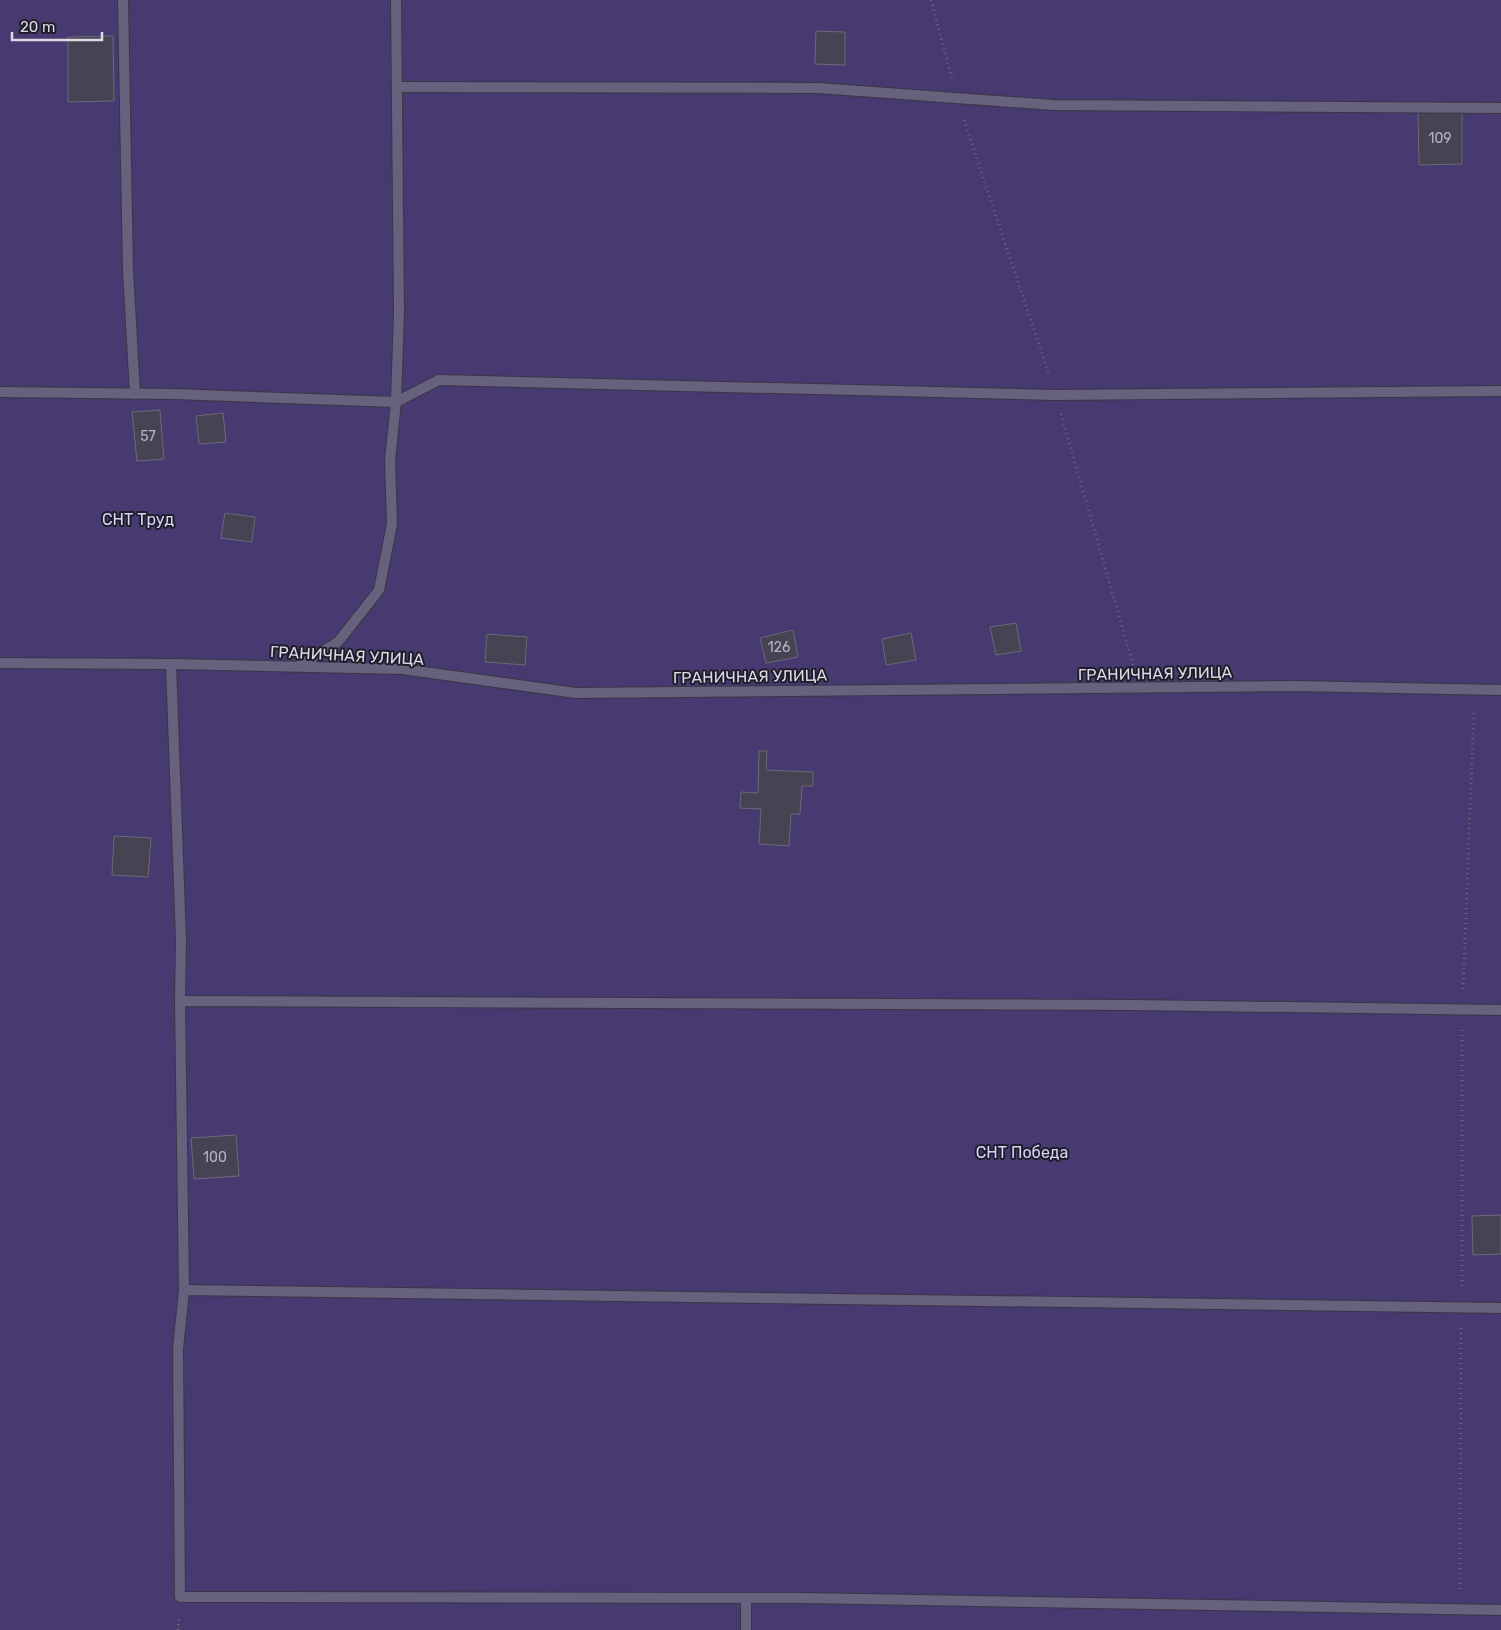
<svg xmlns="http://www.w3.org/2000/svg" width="1501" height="1630" viewBox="0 0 1501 1630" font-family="Rubik,sans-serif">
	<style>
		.green { fill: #473a70 }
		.building { fill: #464353; stroke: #6c6979 }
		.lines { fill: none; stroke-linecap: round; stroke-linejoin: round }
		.service-casing { stroke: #3a3745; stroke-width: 12 }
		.minor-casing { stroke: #3a3745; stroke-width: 12 }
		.path { stroke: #696673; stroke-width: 3; stroke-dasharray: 1 4; stroke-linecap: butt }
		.service { stroke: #66617d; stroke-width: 10 }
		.minor { stroke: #66617d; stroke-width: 10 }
		.labels { text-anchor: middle; stroke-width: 4; stroke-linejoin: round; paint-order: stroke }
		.number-label { font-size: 14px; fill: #b6b4c0 }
		.park-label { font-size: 16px; fill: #d9d3f8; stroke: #201d2b }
		.street-label { font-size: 16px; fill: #dcdae4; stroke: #201d2b }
	</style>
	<rect width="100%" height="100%" fill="#201d2b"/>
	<rect class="green" x="0" y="0" width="1501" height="1630"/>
	<g class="building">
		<path d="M816,31L845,32V65L815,64Z"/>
		<path d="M113,36L114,101L68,102V37Z"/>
		<path d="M1462,111V164L1419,165L1418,112Z"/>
		<path d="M160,410L164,459L137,461L132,412Z"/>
		<path d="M223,413L226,442L199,444L196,416Z"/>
		<path d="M225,513L255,517L252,542L221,538Z"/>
		<path d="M1016,623L1021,651L996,655L990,627Z"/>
		<path d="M793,630L798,657L766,663L760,638Z"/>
		<path d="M911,633L916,660L886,665L882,639Z"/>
		<path d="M487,634L527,637L525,665L485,662Z"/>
		<path d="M759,751H767L766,770L813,772V786H802L800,814H791L789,846L759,844L761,809L740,808L741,792L758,793Z"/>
		<path d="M114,836L151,838L148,877L112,875Z"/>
		<path d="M236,1135L239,1176L194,1179L191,1138Z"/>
		<path d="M1501,1215V1254L1473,1255L1472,1216Z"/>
	</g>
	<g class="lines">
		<defs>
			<g id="service">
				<path d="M123,0L128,271L135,394"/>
				<path d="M397,87L818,88L1054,105L1501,108"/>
				<path d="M0,663L171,664L402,669L576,693L1294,686L1501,690"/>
				<path d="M171,664L181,941L180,1001"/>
				<path d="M299,666L338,642L379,590L392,524L390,461L396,402L439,380L1055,395L1501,391"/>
				<path d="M184,1290L180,1001L1133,1005L1501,1010"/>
				<path d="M1501,1308L184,1290L178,1349L180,1597L803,1598L1501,1610"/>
				<path d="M746,1598V1630"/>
			</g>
			<path id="minor" d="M0,392L174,394L396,402L399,312L396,0"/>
		</defs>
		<use href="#service" class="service-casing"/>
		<use href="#minor" class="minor-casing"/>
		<g class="path">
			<path d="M931,0L952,78"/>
			<path d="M964,120L1049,375"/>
			<path d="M1061,414L1134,668"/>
			<path d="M1463,989L1474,710"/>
			<path d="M1462,1286V1030"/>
			<path d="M1460,1589L1461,1328"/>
			<path d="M178,1630L179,1616"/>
		</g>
		<use href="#service" class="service"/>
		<use href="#minor" class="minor"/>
	</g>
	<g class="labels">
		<g class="number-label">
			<text x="1440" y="143">109</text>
			<text x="148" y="441">57</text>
			<text x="779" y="652">126</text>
			<text x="215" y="1162">100</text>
		</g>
		<g class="park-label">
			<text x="138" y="525">СНТ Труд</text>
			<text x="1022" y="1158">СНТ Победа</text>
		</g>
		<g class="street-label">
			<text transform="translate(347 655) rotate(3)" y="6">ГРАНИЧНАЯ УЛИЦА</text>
			<text transform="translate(1155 673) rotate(-1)" y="6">ГРАНИЧНАЯ УЛИЦА</text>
			<text transform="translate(750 676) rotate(-1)" y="6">ГРАНИЧНАЯ УЛИЦА</text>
		</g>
	</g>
	<path d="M12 32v8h90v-8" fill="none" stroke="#dcdae4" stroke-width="2.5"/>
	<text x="20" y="32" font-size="15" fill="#dcdae4" stroke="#201d2b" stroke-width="4" paint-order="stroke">20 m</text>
</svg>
